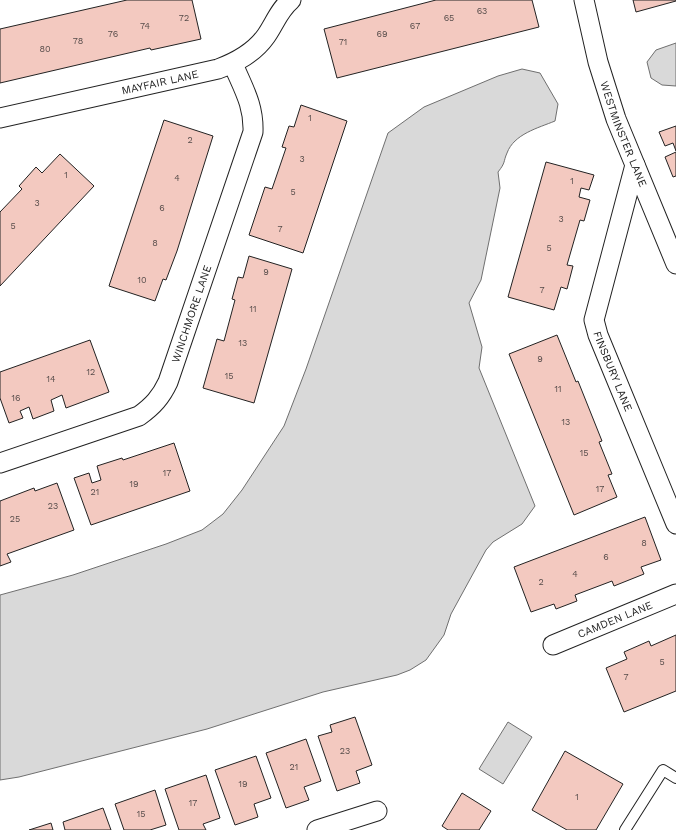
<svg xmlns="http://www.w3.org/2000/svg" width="676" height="830" viewBox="0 0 676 830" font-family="'Work Sans',sans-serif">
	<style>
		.water { fill: #d9d9d9; stroke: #6f6f6f }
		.building { fill: #f3c9c0; stroke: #222 }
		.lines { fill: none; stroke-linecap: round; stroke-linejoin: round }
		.service-casing { stroke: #222; stroke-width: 12 }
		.minor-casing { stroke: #222; stroke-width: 21 }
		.service { stroke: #fff; stroke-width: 10 }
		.minor { stroke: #fff; stroke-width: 19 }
		.labels { text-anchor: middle; stroke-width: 3; stroke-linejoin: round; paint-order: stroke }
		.number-label { font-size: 9px; fill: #564c4a }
		.street-label { font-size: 11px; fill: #222; stroke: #fff }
	</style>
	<rect width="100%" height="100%" fill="#fff"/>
	<g class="water">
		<path d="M676,43V86L662,85L651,78L647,62L656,50Z"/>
		<path d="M522,69L540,73L558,104L555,121C538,128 514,134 507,153C503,162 506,162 498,172L500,188L481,280L469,303L482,347L479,368L535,506L522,524L493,542L486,550L451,614L444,635L426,660L410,670L397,675L323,692L207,729L19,777L0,780V595L73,575L166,544L202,530L223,514L242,490L284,426L306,369L388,133L424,107L498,76Z"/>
		<path d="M508,722L532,737L503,784L479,769Z"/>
	</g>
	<g class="building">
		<path d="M127,0H192L201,39L151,50L150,48L0,83V29Z"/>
		<path d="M436,0H532L539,27L337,78L324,29Z"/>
		<path d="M633,0H676V1L636,12Z"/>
		<path d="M301,105L347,121L303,253L249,235L265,187L272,189L286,148L282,147L289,126L294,127Z"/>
		<path d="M164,120L213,136L177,251L166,280L163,279L155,301L109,286Z"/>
		<path d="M676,126V151L673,143L665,146L659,132Z"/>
		<path d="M676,152V176L673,177L665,157Z"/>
		<path d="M60,154L94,186L0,286V212L22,189L19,186L36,167L42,173Z"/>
		<path d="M546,162L594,175L589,190L581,188L579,197L590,200L584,221L580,220L567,265L573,266L567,289L561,287L554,310L508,297Z"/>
		<path d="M249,256L292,269L254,403L203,388L217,339L224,341L235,300L232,299L238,277L243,278Z"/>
		<path d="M557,335L576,382L578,381L602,441L599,442L612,474L608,475L617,497L574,515L509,354Z"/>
		<path d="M90,340L109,392L66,408L62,395L51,400L54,411L33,419L29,407L20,411L23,418L9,423L0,398V372Z"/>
		<path d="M174,443L190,491L91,525L74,478L89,473L92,483L101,480L97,466L122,458L123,460Z"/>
		<path d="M57,483L74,530L7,554L11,562L0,566V501L34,488L35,491Z"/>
		<path d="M645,517L661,560L641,567L644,574L614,586L612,581L575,595L577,601L556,609L554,604L531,612L514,567Z"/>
		<path d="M676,635V691L624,712L606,668L627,659L624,652L649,641L651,646Z"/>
		<path d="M355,717L372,765L356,771L360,783L337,791L318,736L332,732L330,725Z"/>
		<path d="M306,739L321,781L304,787L309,800L286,808L266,753Z"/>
		<path d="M565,751L623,784L596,830H567L532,810Z"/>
		<path d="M256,756L271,798L254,804L258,817L235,825L215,770Z"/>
		<path d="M206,775L220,818L203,824L206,830H179L165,789Z"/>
		<path d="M155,790L166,825L150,830H124L115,804Z"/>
		<path d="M462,793L491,811L479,830H448L442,826Z"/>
		<path d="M103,808L111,830H65L63,822Z"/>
		<path d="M51,823L53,830H29Z"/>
	</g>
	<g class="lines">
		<defs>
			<path id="service" d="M625,830L663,770L676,778"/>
			<g id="minor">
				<path id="s1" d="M584,0L598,62L616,119L676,264"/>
				<path id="s2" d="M0,118L218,69C237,62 254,53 266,36C275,23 279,10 291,0"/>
				<path id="s3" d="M635,165L594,320L598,335L676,524"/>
				<path id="s4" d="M0,463L139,416C153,406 161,397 168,382L253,132C254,105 243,88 233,64"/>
				<path id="s5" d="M553,645L676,594"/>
				<path d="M317,830L377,811"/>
			</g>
		</defs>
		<use href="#service" class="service-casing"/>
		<use href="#minor" class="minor-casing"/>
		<use href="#service" class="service"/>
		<use href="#minor" class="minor"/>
	</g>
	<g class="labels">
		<g class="number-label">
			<text x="482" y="14">63</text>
			<text x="184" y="21">72</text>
			<text x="449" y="21">65</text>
			<text x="145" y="29">74</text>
			<text x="415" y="29">67</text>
			<text x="113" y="37">76</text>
			<text x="382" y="37">69</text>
			<text x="78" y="44">78</text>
			<text x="343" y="45">71</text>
			<text x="45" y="52">80</text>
			<text x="310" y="121">1</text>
			<text x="190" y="143">2</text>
			<text x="302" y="162">3</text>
			<text x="66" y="178">1</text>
			<text x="177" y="181">4</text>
			<text x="572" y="184">1</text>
			<text x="293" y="195">5</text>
			<text x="37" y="206">3</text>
			<text x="162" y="211">6</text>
			<text x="561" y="222">3</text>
			<text x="13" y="229">5</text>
			<text x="280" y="232">7</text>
			<text x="155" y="246">8</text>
			<text x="549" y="251">5</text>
			<text x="266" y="275">9</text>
			<text x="142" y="283">10</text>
			<text x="542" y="293">7</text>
			<text x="253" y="312">11</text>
			<text x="243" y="346">13</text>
			<text x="540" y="362">9</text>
			<text x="91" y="375">12</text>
			<text x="229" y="379">15</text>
			<text x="51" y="382">14</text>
			<text x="558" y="392">11</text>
			<text x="16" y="401">16</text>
			<text x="566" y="425">13</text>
			<text x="584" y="456">15</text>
			<text x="167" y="476">17</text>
			<text x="134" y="487">19</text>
			<text x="600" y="492">17</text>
			<text x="95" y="495">21</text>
			<text x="53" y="509">23</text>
			<text x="15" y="522">25</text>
			<text x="644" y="546">8</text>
			<text x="606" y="560">6</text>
			<text x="575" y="577">4</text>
			<text x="541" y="585">2</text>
			<text x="662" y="665">5</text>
			<text x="626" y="680">7</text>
			<text x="345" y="754">23</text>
			<text x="294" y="770">21</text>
			<text x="243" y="787">19</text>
			<text x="577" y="800">1</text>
			<text x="193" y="806">17</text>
			<text x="141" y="817">15</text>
		</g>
		<g class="street-label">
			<text dy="4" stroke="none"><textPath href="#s2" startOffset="164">MAYFAIR LANE</textPath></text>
			<text dy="4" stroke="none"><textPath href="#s1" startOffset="140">WESTMINSTER LANE</textPath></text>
			<text dy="4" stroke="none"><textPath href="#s4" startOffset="264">WINCHMORE LANE</textPath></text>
			<text dy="4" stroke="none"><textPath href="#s3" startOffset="215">FINSBURY LANE</textPath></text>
			<text dy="4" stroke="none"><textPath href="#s5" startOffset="67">CAMDEN LANE</textPath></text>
		</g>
	</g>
</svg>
